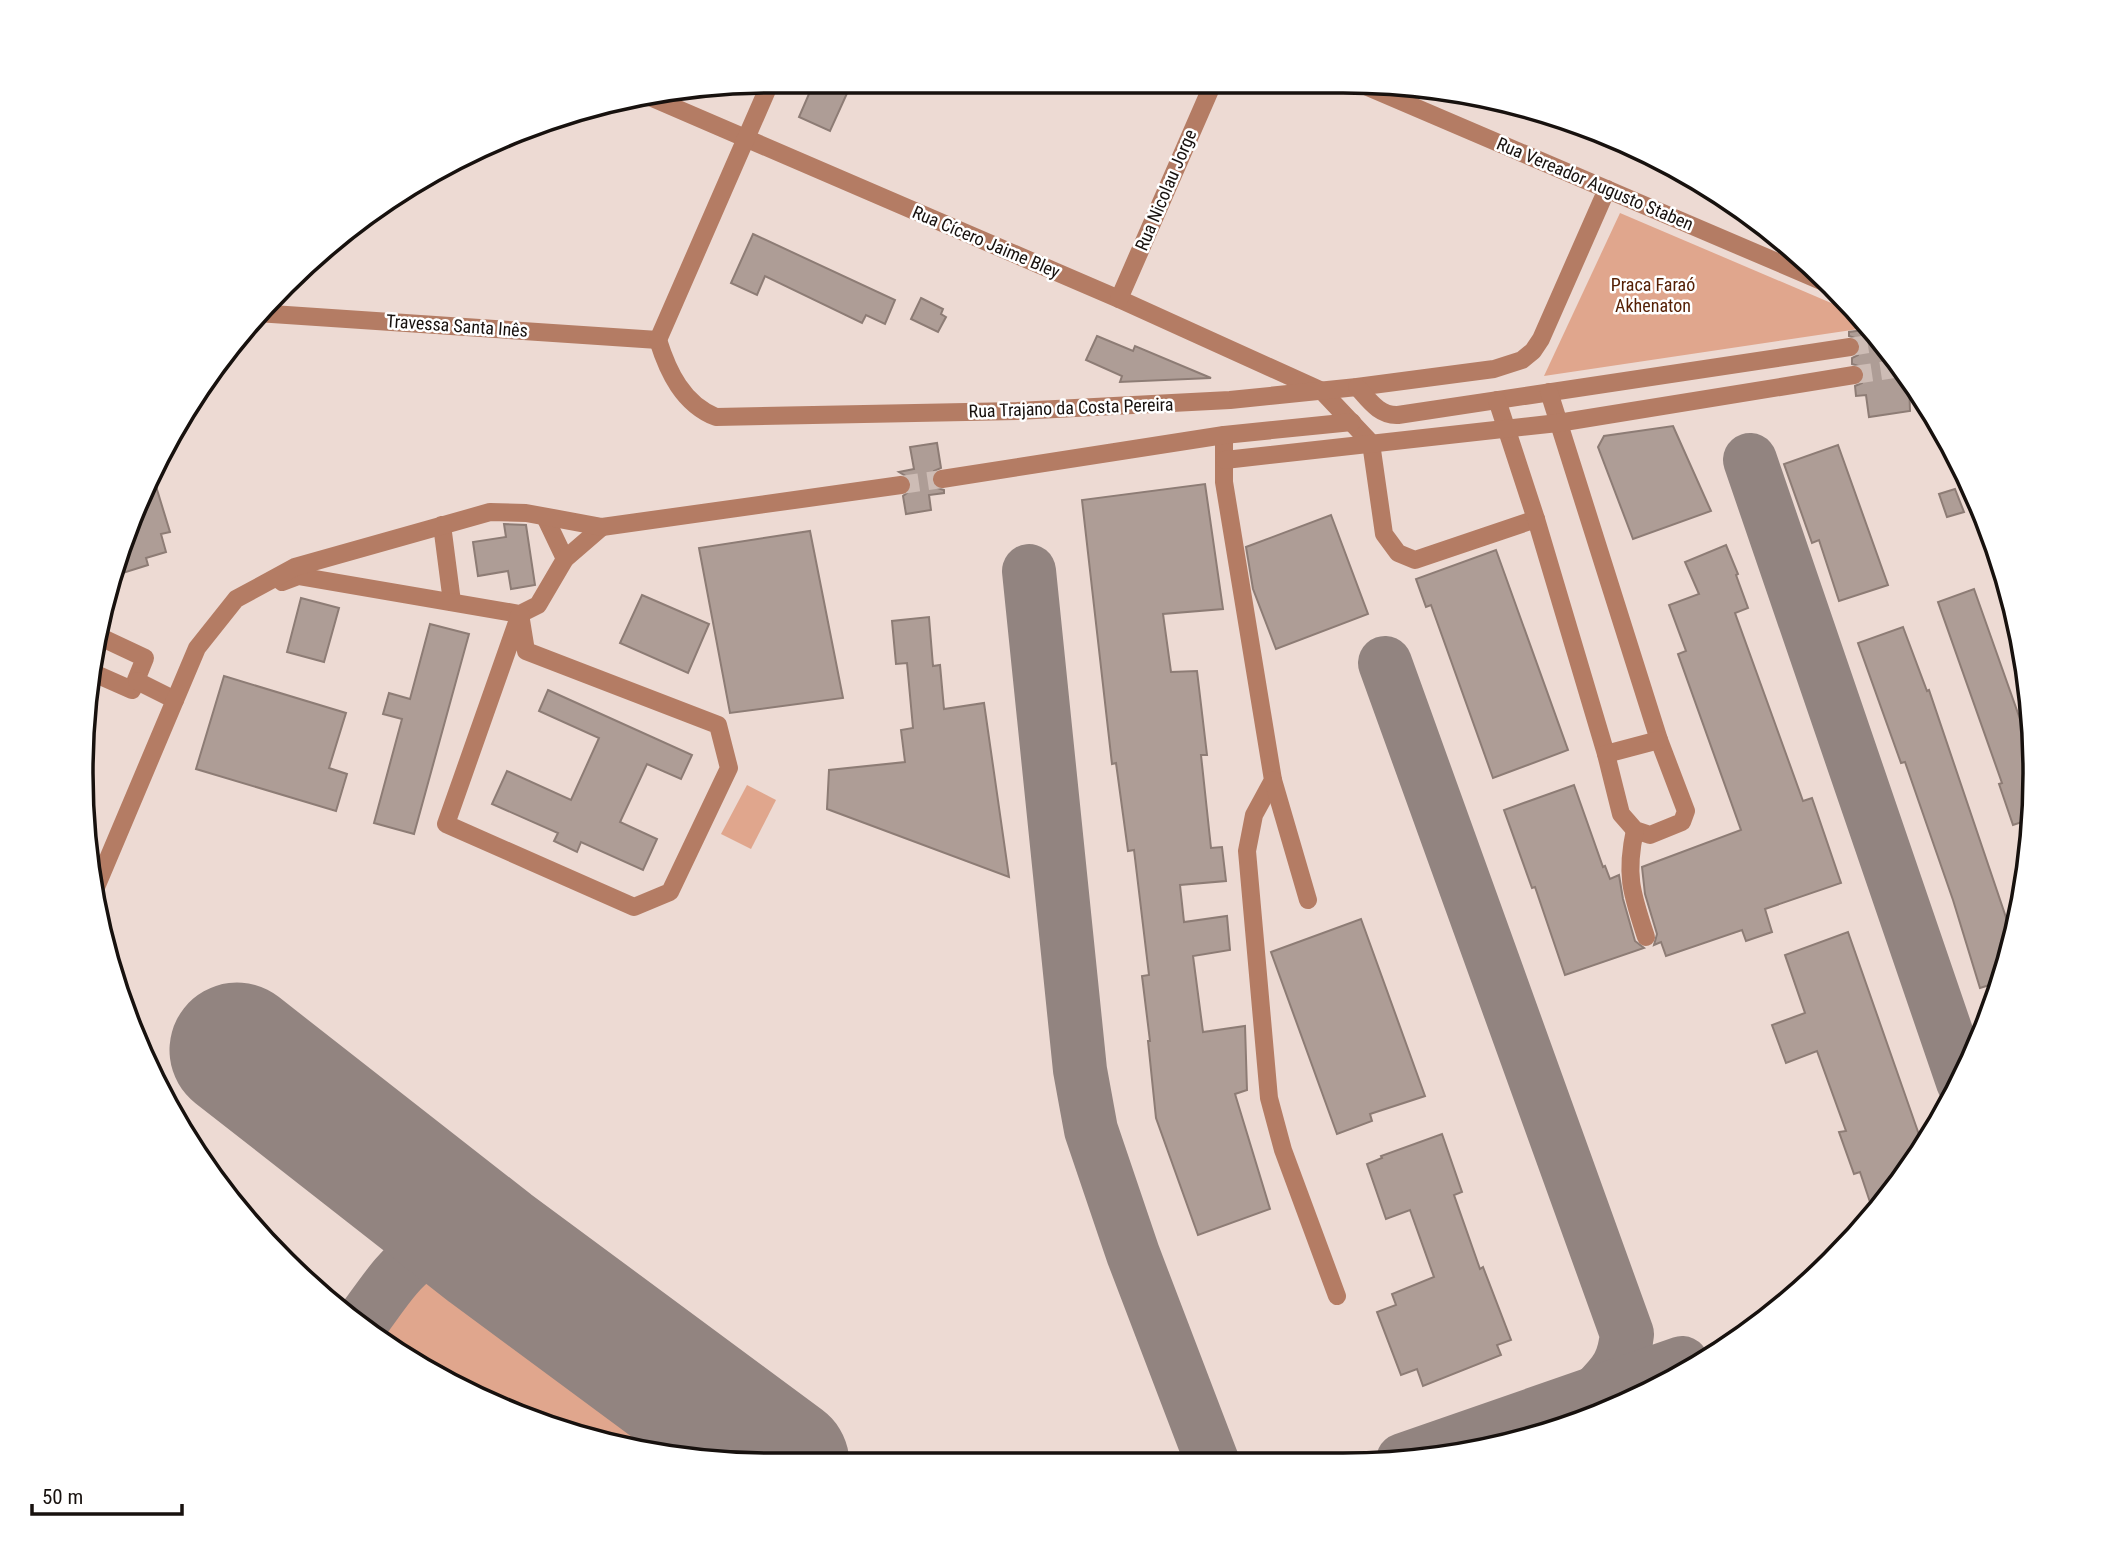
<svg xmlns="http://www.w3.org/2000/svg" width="2116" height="1546" viewBox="0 0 2116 1546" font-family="'Roboto Condensed',sans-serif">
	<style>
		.green { fill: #e0a68d }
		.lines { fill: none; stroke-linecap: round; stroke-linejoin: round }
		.taxiway { stroke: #928480; stroke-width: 54 }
		.runway { stroke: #928480; stroke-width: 135 }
		.building { fill: #ae9d96; stroke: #8d7c75; stroke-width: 2 }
		.minor-tunnel { stroke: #cdbcb5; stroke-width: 18; stroke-dasharray: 18 9; stroke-linecap: butt }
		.minor { stroke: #b47c64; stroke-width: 18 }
		.labels { text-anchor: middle; stroke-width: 5; stroke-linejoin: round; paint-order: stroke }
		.street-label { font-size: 18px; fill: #17110e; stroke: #fff }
		.park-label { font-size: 18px; fill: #552005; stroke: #fff }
		.rim { fill: none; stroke: #17110e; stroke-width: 3.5 }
	</style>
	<rect width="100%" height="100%" fill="#eddad3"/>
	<g class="green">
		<path d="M1620,213L1864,317L1872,327L1544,376Z"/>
		<path d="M747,785L776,800L751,849L721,834Z"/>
		<path d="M439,1257L709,1461L594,1442L466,1394L369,1333L416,1266Z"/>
	</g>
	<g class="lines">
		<g class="taxiway">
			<path d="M1750,460L1963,1082"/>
			<path d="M1029,571L1080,1070L1091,1130L1133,1254L1212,1461"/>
			<path d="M1385,663L1627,1334C1624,1362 1617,1372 1597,1392"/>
			<path d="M358,1327C398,1275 415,1231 490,1248"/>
			<path d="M1403,1460L1682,1363"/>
		</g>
		<path class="runway" d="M237,1050L490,1248L782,1464"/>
	</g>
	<g class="building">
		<path d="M815,80H830L849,89L830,131L799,117Z"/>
		<path d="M753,234L895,300L885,324L866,315L862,323L765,276L757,295L731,283Z"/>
		<path d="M921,298L943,309L941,314L946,317L938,332L911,319Z"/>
		<path d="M1872,329L1909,380L1910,411L1869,417L1866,395L1856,396L1855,386L1862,383L1865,374L1862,367L1852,364V358L1858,355L1861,346L1858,339L1849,336V332Z"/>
		<path d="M1097,336L1133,351L1135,346L1211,378L1120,382L1122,376L1086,360Z"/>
		<path d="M1673,426L1711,511L1633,539L1598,447L1604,436Z"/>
		<path d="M937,443L941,468L934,471L931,480L934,487L944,490V493L929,495L931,510L906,514L903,496L911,490L912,483L909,478L899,472L914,469L910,447Z"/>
		<path d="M1838,445L1888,585L1839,601L1819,540L1812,543L1784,464Z"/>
		<path d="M151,470L170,532L161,534L166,552L146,558L148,565L110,577Z"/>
		<path d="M1205,484L1223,609L1163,614L1171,672L1197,671L1207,755H1201L1211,848L1222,847L1226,881L1180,885L1184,922L1227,916L1230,950L1193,956L1203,1032L1245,1026L1247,1090L1235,1094L1270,1209L1198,1235L1156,1118L1148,1041H1150L1142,976L1149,975L1134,850L1128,851L1116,763L1112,764L1082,500Z"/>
		<path d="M1955,489L1964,512L1947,517L1939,494Z"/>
		<path d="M1331,515L1368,614L1276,649L1253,589L1246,547Z"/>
		<path d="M504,524L526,525L535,585L511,589L508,571L478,576L473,542L506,537Z"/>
		<path d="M810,531L843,698L730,713L699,548Z"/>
		<path d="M1726,545L1738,574L1736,575L1748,608L1735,613L1803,801L1812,798L1841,883L1765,909L1772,932L1746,941L1742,930L1666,956L1661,942L1654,945L1657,934L1645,894L1642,867L1741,830L1678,654L1686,651L1669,605L1699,594L1685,562Z"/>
		<path d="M1496,550L1568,750L1493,778L1431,605L1426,607L1416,579Z"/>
		<path d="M1974,589L2032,753L2034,818L2013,825L1999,784L2002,783L1938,602Z"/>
		<path d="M642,595L709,624L688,673L620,643Z"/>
		<path d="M301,598L339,608L324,662L287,652Z"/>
		<path d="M929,617L933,666L940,665L944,709L984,703L1009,877L827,809L829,770L905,762L901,730L913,728L907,663L896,664L892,621Z"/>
		<path d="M430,624L469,634L414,834L374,823L402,719L383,714L389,693L410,699Z"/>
		<path d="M1903,627L1927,691L1929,690L2014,941L2005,972L1993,975L1996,983L1980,988L1953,900L1905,762L1901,763L1858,643Z"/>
		<path d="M224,676L346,713L329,768L347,774L336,811L196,769Z"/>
		<path d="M548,690L692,755L681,779L647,764L620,822L657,839L643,870L581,842L577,852L554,841L558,833L492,804L507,771L571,800L599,738L539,711Z"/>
		<path d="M1574,785L1603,867L1605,866L1610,879L1619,875L1623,899L1635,941L1644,948L1565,975L1535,887L1532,888L1504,810Z"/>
		<path d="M1361,919L1425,1096L1370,1114L1372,1121L1337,1134L1271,952Z"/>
		<path d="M1848,932L1923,1146L1892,1195L1884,1204L1872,1208L1860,1172L1854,1174L1839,1132L1846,1131L1817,1051L1786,1063L1772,1025L1805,1013L1785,955Z"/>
		<path d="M1442,1134L1462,1192L1454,1195L1480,1269L1483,1267L1511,1340L1497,1345L1501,1355L1423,1386L1417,1369L1401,1375L1377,1312L1396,1305L1392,1294L1434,1277L1410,1210L1386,1219L1367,1164L1382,1158L1381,1156Z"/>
	</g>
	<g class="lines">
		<g class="minor-tunnel">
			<path d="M1850,347L1882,342"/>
			<path d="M1854,375L1901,368"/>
			<path d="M901,485L942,479"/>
		</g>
		<g class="minor">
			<path d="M1356,82L1833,286"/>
			<path d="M650,97L1119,299L1322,391L1371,443L1384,534L1398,553L1415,560L1536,519"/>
			<path d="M1119,299L1214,81"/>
			<path d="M257,313L658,340"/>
			<path d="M658,340C668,372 683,404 716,417L1017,411L1230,400L1357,387L1494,369L1522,360L1533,351L1541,339L1607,189"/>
			<path d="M658,340L771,81"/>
			<path d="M1357,387C1369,400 1379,416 1398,415L1850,347"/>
			<path d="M1497,400L1536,519L1606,754L1621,814L1635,830L1650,835L1682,822L1686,811L1659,740L1549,392"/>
			<path d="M1224,435V482L1273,780L1254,815L1247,851L1269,1098L1283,1150L1337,1296"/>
			<path d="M1225,460L1558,423L1854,375"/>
			<path d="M942,479L1224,435L1352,422"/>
			<path d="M545,517L565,559"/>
			<path d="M442,525L452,602"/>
			<path d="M1989,530L2003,566"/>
			<path d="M282,582L298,576L520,614L538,605L565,559L602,527"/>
			<path d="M520,614L526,651L718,725L729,768L670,892L634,907L446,824Z"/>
			<path d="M89,671L132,690L145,658L96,635"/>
			<path d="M137,681L175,700"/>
			<path d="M1606,754L1659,740"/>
			<path d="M1273,780L1308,900"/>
			<path d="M1635,830C1625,876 1632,894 1646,937"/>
			<path d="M94,892L197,648L236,599L295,567L490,512L526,513L602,527L901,485"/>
		</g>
	</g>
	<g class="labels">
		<g class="street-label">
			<text transform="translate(1595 184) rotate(23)" y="6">Rua Vereador Augusto Staben</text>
			<text transform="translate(1166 190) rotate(-67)" y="6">Rua Nicolau Jorge</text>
			<text transform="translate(986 242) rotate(23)" y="6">Rua Cícero Jaime Bley</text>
			<text transform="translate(457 326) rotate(4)" y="6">Travessa Santa Inês</text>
			<text transform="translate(1071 408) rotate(-2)" y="6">Rua Trajano da Costa Pereira</text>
		</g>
		<g class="park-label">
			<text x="1653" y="291">Praca Faraó<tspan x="1653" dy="21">Akhenaton</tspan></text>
		</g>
	</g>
	<path d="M0 0H2116V1546H0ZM773 93H1343A680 680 0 0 1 2023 773V773A680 680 0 0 1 1343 1453H773A680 680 0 0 1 93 773V773A680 680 0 0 1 773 93Z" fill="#fff" fill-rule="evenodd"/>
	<path class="rim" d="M773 93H1343A680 680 0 0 1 2023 773V773A680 680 0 0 1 1343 1453H773A680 680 0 0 1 93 773V773A680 680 0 0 1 773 93Z"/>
	<path d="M32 1504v10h150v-10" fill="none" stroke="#17110e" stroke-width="3.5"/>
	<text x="42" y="1504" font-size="21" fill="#17110e" stroke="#ffffff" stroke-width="5" paint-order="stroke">50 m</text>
</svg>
